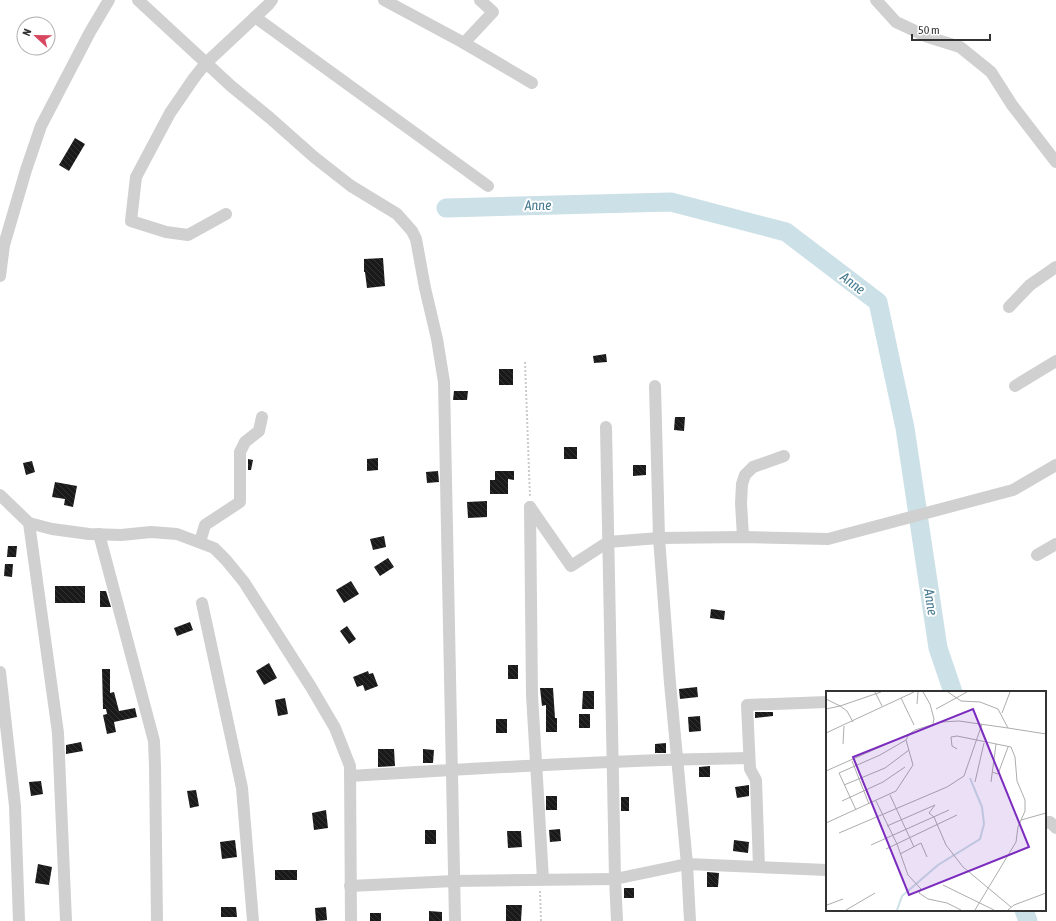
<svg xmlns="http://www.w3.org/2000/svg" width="1056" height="921" viewBox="0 0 1056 921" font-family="'Asap Condensed',sans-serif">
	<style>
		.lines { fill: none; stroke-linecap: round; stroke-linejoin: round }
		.river { stroke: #cce0e7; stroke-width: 19 }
		.building { fill: url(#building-back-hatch) }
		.path { stroke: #cacaca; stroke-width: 2; stroke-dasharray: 2 2; stroke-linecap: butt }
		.minor { stroke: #d0d0d0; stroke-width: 12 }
		.labels { text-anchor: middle; stroke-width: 4; stroke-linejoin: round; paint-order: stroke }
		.water-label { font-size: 14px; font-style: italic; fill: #467a90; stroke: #fff }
		.inset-river { fill: none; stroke: #cce0e7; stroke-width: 2 }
		.inset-road { fill: none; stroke: #adadad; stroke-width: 1 }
		.view { fill: #7b2cbf; fill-opacity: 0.15; stroke: #7b2cbf; stroke-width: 2 }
		.inset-edge { fill: none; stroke: #333; stroke-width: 2 }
	</style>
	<defs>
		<pattern id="building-back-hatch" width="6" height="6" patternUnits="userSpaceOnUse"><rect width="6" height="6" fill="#1a1a1a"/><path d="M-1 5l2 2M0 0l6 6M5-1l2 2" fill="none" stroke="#333"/></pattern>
	</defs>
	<rect width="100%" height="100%" fill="#fff"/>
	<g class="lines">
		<g class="river">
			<path d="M446,208L671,202L786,232L878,302L905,428L938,648L953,692"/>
			<path d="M1024,910L1028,921"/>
		</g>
	</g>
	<g class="building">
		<path d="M75,138L85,144L69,171L59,165Z"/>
		<path d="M383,258L385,286L367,288L365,272H364V259Z"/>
		<path d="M606,354L607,362L594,363L593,356Z"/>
		<rect x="499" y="369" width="14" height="16"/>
		<path d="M454,391H468L467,400H453Z"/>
		<path d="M675,417H685L684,431L674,430Z"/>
		<rect x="564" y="447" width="13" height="12"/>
		<path d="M378,458V470L367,471V459Z"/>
		<path d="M248,459L253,460L251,470H248Z"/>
		<path d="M32,461L35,472L26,475L23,463Z"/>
		<path d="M633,465H646V475L633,476Z"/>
		<path d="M438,471L439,482L427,483L426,472Z"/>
		<path d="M495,471H514V480L508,479V494H490V480H495Z"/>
		<path d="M55,482L77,486L73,507L64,505L65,499L52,497Z"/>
		<path d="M487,501V517L468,518L467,502Z"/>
		<path d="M384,536L386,547L373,550L370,539Z"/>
		<path d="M8,546H17L16,557H7Z"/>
		<path d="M388,558L394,567L380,576L374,567Z"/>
		<path d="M5,564H13L12,577L4,576Z"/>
		<path d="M351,581L359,594L344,603L336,590Z"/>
		<rect x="55" y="586" width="30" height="17"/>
		<path d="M100,591H106L111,607H100Z"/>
		<path d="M711,609L725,611L724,620L710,618Z"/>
		<path d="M190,622L193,630L177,636L174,628Z"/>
		<path d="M347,626L356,639L349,644L340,631Z"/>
		<path d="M269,663L277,678L264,685L256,671Z"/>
		<rect x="508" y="665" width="10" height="14"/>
		<path d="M102,669H110V693L114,692L119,711L135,708L137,717L114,722L116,732L107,734L103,715L107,714L106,709H103Z"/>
		<path d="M368,671L369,674L373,673L378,686L365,691L363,685L357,687L353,677Z"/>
		<path d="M697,687L698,697L680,699L679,689Z"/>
		<path d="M540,688H553L555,718H557V732H546V705L542,706Z"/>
		<path d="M583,691H594V709H582Z"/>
		<path d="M285,698L288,714L278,716L275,700Z"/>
		<path d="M755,712H773V716L755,718Z"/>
		<rect x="579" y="714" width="11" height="14"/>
		<path d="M700,716L701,731L689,732L688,717Z"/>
		<rect x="496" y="719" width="11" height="14"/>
		<path d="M81,742L83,751L66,754V745Z"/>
		<path d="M666,743V753H655V744Z"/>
		<path d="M378,749H394L395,766L378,767Z"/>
		<path d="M423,749L434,750L433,763H423Z"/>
		<path d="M710,766V777H699V767Z"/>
		<path d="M41,781L43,794L31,796L29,782Z"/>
		<path d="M749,785V796L737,798L735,787Z"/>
		<path d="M196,790L199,806L190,808L187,791Z"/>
		<rect x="546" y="796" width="11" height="14"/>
		<rect x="621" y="797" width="8" height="14"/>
		<path d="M326,810L328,828L314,830L312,813Z"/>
		<path d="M560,829L561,841L550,842L549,830Z"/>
		<rect x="425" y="830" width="11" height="14"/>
		<path d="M507,831H521L522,847L508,848Z"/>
		<path d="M235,840L237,857L222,859L220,842Z"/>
		<path d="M734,840L749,842L748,853L733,851Z"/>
		<path d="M38,864L52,867L49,885L35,883Z"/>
		<rect x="275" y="870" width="22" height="10"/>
		<path d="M707,872L719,873L718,887H707Z"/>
		<rect x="624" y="888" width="10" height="10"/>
		<path d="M506,905H522L521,921H506Z"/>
		<path d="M221,907H236L237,917H221Z"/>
		<path d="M326,907L327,920L316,921L315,908Z"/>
		<path d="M429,911L442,912V921H429Z"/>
		<rect x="370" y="913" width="11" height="8"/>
	</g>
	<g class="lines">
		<g class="path">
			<path d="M525,362L530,497"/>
			<path d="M540,891L541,921"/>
		</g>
		<g class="minor">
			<path d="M138,0L231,86L270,118L314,157L351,186L397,214L412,231L416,239L425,288L437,339L444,382L455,921"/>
			<path d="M384,0L464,43L532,83"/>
			<path d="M876,0L896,22L928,37L960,47L991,72L1012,105L1056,162"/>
			<path d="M255,17L488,186"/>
			<path d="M464,43L493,12L480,0"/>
			<path d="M226,214L188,235L166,232L131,221L136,177L170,113L194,78L206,63L269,4L272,0"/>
			<path d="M0,276L4,245L26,170L41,126L90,32L109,0"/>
			<path d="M1009,307L1030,285L1056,267"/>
			<path d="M655,386L659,538L670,683L687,864L690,921"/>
			<path d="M1015,386L1056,361"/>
			<path d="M606,427L615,879L617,921"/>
			<path d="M0,495L29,523L52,529L89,534L121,535L151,532L177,534L214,548L226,560L244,582L311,687L335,728L350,766L351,921"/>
			<path d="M530,507L571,566L608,542L659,538L743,537L828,539L1013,490L1056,465"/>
			<path d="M530,507L532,695L543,879"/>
			<path d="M29,523L58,733L66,921"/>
			<path d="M99,534L154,741L155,766L157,921"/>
			<path d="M743,537L741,503L742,484L745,475L753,467L784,456"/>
			<path d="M200,542L205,525L240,502V452L245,442L259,431L262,417"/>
			<path d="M1037,555L1056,544"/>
			<path d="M202,603L242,788L253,921"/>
			<path d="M0,672L15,806L19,921"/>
			<path d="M350,776C483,768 616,760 749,758"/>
			<path d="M1045,823L1050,822L1056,828"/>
			<path d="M759,867L756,780L750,769L747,705L827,702"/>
			<path d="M350,886L454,881L615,879L687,864L827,870"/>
		</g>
	</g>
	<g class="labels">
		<g class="water-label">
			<text transform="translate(538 205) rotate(-1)" y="5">Anne</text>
			<text transform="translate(853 283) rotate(37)" y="5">Anne</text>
			<text transform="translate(931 602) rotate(81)" y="5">Anne</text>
		</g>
	</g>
	<g transform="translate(826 691)">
		<rect width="220" height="220" fill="#fff"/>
		<path class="inset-river" d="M71,219L76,205L112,174L154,148L158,133L156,116L144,87"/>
		<path class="inset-road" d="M49,1L56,15M97,1L104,13L108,28L107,33M122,1L135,10L154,11L172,18L182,37L220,43M75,7L88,34M0,8L14,15L55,1M91,13L92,1M0,18L14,15L21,20L27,31M110,18L141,1M176,22L184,1M0,42L88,1M17,53L18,35M131,58L126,55L125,46L131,45L185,56L189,66L191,90L199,109V120L192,136L190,151L149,219M26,70L43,113M0,80L83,43M166,81L172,83L182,56M149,91L158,52M165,91L170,53M18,94L59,77L83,59M64,104L88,156M16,110L57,91L79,76M50,110L71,153L82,184L95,198L93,202L102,208L121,212L135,219M109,114L103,122L108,126L120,154L137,176L185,216M30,119L13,82L54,64L80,49M195,129L220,122M0,132L70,100L87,74L80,49L83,43L89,39L115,31L133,30L182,37M61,135L109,114M13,142L121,96L138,85L156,33M45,154L123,119M60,158L131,124M74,163L95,152L101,166M117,194L168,219M1,214L17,208M20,219L49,202M182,219L188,214L220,202"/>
		<path class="view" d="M147,18L203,156L83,204L27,66Z"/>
		<rect width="220" height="220" class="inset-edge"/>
	</g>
	<g transform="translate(36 36) rotate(292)"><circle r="19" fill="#ffffff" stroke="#adadad"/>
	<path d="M0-3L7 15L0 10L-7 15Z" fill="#d84760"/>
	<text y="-6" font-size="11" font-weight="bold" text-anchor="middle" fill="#333333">N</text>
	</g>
	<path d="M912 34v6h78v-6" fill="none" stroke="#333333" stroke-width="2"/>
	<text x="918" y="34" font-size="12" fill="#333333" stroke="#ffffff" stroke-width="3" paint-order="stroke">50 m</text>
</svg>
